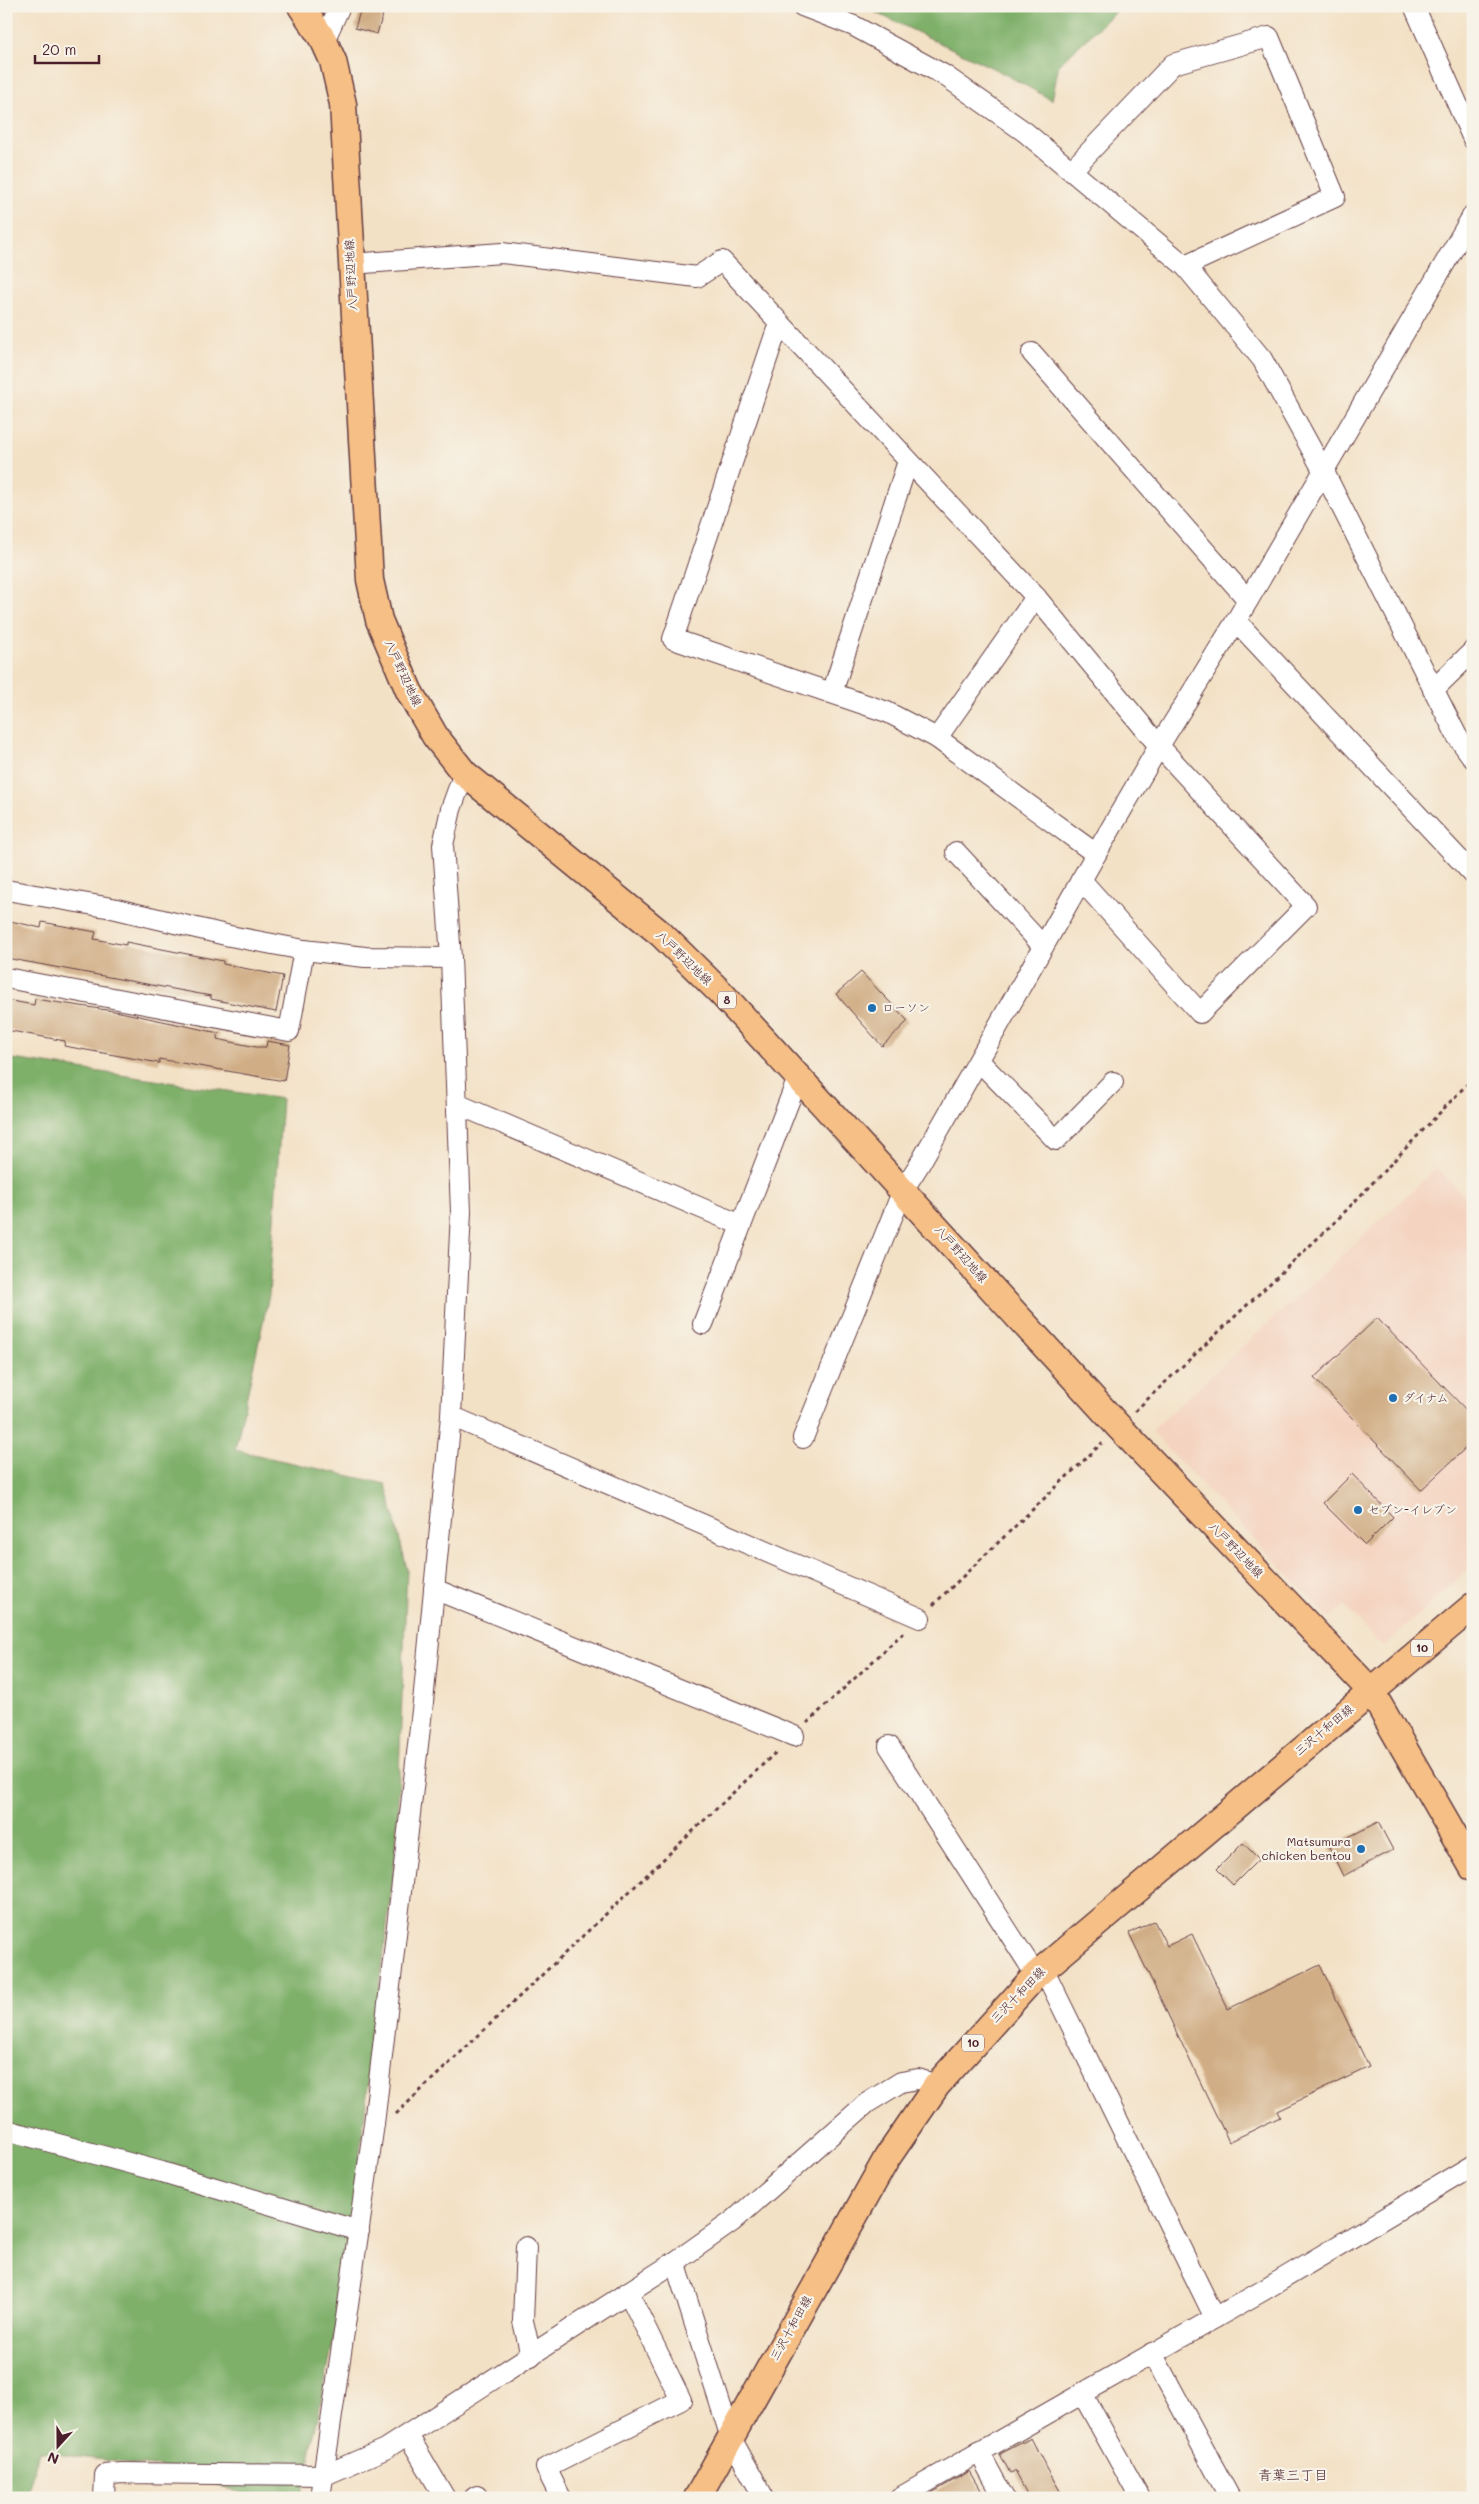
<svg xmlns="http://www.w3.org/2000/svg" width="1479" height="2504" viewBox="0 0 1479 2504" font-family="Mali,'Klee One',sans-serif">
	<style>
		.built { fill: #f4d3c0 }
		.forest { fill: #7fb06a; stroke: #64684a }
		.building { fill: #d0ad85 }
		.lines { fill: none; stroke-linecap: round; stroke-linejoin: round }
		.minor-casing { stroke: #633c42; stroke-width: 22 }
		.major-casing { stroke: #633c42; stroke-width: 29 }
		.path { stroke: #633c42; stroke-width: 3; stroke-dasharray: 4 4; stroke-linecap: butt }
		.minor { stroke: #fff; stroke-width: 20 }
		.major { stroke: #f5bf86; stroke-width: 26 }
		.poi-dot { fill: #1f6fb2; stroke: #f7f3e8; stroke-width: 2 }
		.labels { text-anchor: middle; stroke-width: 4.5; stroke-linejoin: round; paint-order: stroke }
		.shield { fill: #f7f3e8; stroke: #7e5f64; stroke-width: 1 }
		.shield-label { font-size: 11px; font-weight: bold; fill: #4a1f2b }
		.street-label { font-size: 12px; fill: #4a1f2b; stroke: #f7f3e8 }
		.poi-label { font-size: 12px; fill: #4a1f2b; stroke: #f7f3e8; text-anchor: start }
		.neighbourhood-label { font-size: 14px; fill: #4a1f2b; stroke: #f7f3e8 }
	</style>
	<rect width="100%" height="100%" fill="#f7f3e8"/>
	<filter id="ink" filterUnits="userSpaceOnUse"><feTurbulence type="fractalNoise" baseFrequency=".02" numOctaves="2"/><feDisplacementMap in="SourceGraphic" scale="10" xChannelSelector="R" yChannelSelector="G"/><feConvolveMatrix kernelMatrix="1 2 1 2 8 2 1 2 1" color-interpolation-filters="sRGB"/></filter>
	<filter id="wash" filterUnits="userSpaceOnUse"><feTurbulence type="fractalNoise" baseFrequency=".0096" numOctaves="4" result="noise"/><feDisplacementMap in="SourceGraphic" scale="20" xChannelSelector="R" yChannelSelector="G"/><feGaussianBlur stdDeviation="1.12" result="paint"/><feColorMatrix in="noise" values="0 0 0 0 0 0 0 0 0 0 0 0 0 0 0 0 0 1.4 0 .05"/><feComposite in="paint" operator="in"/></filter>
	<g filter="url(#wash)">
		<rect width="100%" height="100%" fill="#f3e1c6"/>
		<path class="built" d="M1437,1168L1473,1204V1565L1383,1647L1344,1605L1330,1619L1151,1431Z"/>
		<g class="forest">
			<path d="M862,6H1122L1059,64L1052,100L999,71Z"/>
			<path d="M6,1058L282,1099L269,1295L235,1450L386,1484L407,1569L396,1851L343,2295L301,2498H255L169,2468L39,2452L26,2498H6Z"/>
		</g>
		<g id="blocks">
			<g class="building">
				<path d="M361,8L383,14L377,34L355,28Z"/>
				<path d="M6,920L41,928L42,922L96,932L94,939L126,945V942L223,961V964L283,976L276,1012L211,999V996L6,958Z"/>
				<path d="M861,972L908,1021L882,1046L836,994Z"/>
				<path d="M35,999L120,1012L219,1033L217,1039L256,1047H266L267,1041L290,1045L284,1081L159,1059V1063L64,1046L65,1041L6,1030V1000L34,1005Z"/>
				<path d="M1377,1318L1473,1417V1441L1421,1490L1314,1378Z"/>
				<path d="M1352,1474L1393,1517L1365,1545L1323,1503Z"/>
				<path d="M1378,1822L1393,1850L1343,1876L1329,1847Z"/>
				<path d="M1243,1843L1259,1859L1233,1885L1217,1869Z"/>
				<path d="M1154,1921L1167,1946L1192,1934L1228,2009L1320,1965L1369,2067L1277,2111L1280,2117L1229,2142L1129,1933Z"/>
				<path d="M1031,2438L1044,2463L1064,2498H1029L1015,2471L1010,2473L1000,2454Z"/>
				<path d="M970,2471L981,2490L976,2492L979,2498H923Z"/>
			</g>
		</g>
	</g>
	<g filter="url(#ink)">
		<use href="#blocks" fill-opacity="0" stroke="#633c42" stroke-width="1"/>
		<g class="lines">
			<defs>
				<g id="minor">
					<path d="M802,6L854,26L944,75L1025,132L1185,266L1262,359L1324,472L1457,736L1473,758"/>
					<path d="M1414,6L1473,139"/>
					<path d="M324,41L340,6"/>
					<path d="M1072,170L1173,64L1269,37L1335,197L1185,266"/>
					<path d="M351,264L502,253L697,277L722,261L1036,597L1159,746L1306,906L1200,1013L1081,880"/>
					<path d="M779,323L673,639L887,712L937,738L1096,854"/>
					<path d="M1032,353L1248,600"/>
					<path d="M1236,621L1473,874"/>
					<path d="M1433,690L1473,651"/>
					<path d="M832,693L908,461"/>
					<path d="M937,738L1036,597"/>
					<path d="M956,852L1043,946"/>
					<path d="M6,890L112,908L230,936L304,950L365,957L451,958"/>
					<path d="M6,978L289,1031L304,950"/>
					<path d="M979,1061L1056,1140L1113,1082"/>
					<path d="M457,1104L741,1225"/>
					<path d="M703,1324L798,1078"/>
					<path d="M451,1416L920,1618"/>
					<path d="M803,1438L903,1190L919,1165L1096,854L1159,746L1236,621L1473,215"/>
					<path d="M434,1589L794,1736"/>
					<path d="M889,1746L1036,1975"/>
					<path d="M1043,1968L1215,2318"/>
					<path d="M6,2130L162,2172L359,2231"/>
					<path d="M526,2247L523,2321L531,2356"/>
					<path d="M675,2262L731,2438L764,2498"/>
					<path d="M1152,2353L1230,2498"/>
					<path d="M1082,2393L1140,2498"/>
					<path d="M408,2435L445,2498"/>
					<path d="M979,2452L1004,2498"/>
					<path d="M104,2498L105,2475L121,2473L325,2475L385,2449L675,2262L733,2221L867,2103L901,2082L918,2079L937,2085"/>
					<path d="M320,2498L374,2124L423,1702L451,1416L461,1212L451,958L443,845L451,809L464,773"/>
					<path d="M474,2498L477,2496"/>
					<path d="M561,2498L546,2468L681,2400L628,2292"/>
					<path d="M899,2498L1264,2290L1473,2165"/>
				</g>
				<g id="major">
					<path d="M301,6L324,41L333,61L343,104L370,580L379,620L409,691L435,736L464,773L661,934L721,993L1119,1427L1371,1691L1473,1868"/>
					<path d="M697,2498L887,2158L937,2085L1036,1975L1473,1606"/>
				</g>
			</defs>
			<use href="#minor" class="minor-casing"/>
			<use href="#major" class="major-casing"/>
			<g class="path">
				<path d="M1135,1411L1337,1220L1473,1078"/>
				<path d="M933,1605L1102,1443"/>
				<path d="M807,1723L903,1633"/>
				<path d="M396,2114L777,1751"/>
			</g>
			<use href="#minor" class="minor"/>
			<use href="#major" class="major"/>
		</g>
	</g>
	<g class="poi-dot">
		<circle cx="872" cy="1008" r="5"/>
		<circle cx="1393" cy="1398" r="5"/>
		<circle cx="1358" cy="1510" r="5"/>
		<circle cx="1361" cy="1849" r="5"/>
	</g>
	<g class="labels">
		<g class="shield">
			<rect x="718" y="991.5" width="18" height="17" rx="4"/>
			<rect x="1411" y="1639.5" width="22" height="17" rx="4"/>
			<rect x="962" y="2034.5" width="22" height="17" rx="4"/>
		</g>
		<g class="shield-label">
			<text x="727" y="1004">8</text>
			<text x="1422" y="1652">10</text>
			<text x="973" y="2047">10</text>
		</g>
		<g class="street-label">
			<text transform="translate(351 275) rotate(-93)" y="4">八戸野辺地線</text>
			<text transform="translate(403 673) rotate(65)" y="4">八戸野辺地線</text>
			<text transform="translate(684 958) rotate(44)" y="4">八戸野辺地線</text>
			<text transform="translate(961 1254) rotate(48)" y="4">八戸野辺地線</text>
			<text transform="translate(1236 1550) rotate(46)" y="4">八戸野辺地線</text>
			<text transform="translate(1324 1730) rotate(-40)" y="4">三沢十和田線</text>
			<text transform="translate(1018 1995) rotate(-46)" y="4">三沢十和田線</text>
			<text transform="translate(791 2328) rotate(-61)" y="4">三沢十和田線</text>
		</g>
		<g class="poi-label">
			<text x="882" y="1012">ローソン</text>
			<text x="1403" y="1402">ダイナム</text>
			<text x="1368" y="1514">セブン-イレブン</text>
			<text x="1351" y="1846" text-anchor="end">Matsumura<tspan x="1351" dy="14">chicken bentou</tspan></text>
		</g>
		<g class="neighbourhood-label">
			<text x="1293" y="2480">青葉三丁目</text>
		</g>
	</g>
	<rect width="1479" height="2504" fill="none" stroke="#f7f3e8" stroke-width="25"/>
	<g transform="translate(58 2446) rotate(201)" stroke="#f7f3e8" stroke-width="4" paint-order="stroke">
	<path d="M0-4L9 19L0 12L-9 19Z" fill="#4a1f2b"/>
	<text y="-8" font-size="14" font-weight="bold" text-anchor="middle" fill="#4a1f2b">N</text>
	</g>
	<path d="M35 55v8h64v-8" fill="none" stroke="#4a1f2b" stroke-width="2.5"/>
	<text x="42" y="55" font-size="15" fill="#4a1f2b" stroke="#f7f3e8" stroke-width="4" paint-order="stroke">20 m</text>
</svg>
